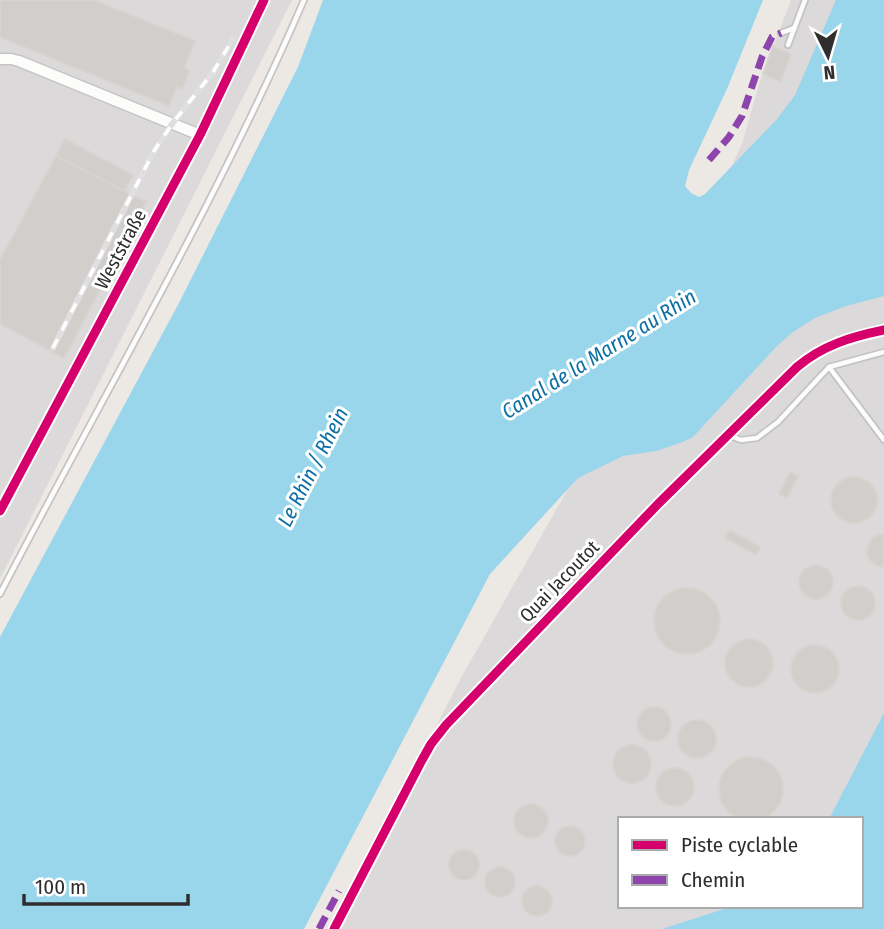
<svg xmlns="http://www.w3.org/2000/svg" width="884" height="929" viewBox="0 0 884 929" font-family="'Fira Sans Condensed',sans-serif">
	<style>
		.industrial { fill: #dcd9db; fill-rule: evenodd }
		.water { fill: #99d6ec }
		.building { fill: #d1cecb; stroke: #d7d4d0; stroke-width: 2 }
		.lines { fill: none; stroke-linecap: round; stroke-linejoin: round }
		.service-casing { stroke: #c5c4c5; stroke-width: 8 }
		.minor-casing { stroke: #c5c4c5; stroke-width: 13 }
		.service { stroke: #fcfcfb; stroke-width: 4.5 }
		.minor { stroke: #fcfcfb; stroke-width: 10 }
		.rail-casing { stroke: #dfdfe1; stroke-width: 6 }
		.rail { stroke: #fff; stroke-width: 3.5; stroke-dasharray: 10; stroke-linecap: butt }
		.quiet { stroke: #8e44ad; stroke-width: 7; stroke-dasharray: 14 7; stroke-linecap: butt }
		.cycleway-casing { stroke: #fff; stroke-width: 13 }
		.cycleway { stroke: #d6006c; stroke-width: 9 }
		.labels { text-anchor: middle; stroke-width: 6; stroke-linejoin: round; paint-order: stroke }
		.street-label { font-size: 19px; fill: #2e2e2e; stroke: #fff }
		.water-label { font-size: 21px; font-style: italic; fill: #0d6fa3; stroke: #fff }
	</style>
	<rect width="100%" height="100%" fill="#ece8e4"/>
	<g class="industrial">
		<path d="M0,0H292L0,579Z"/>
		<path d="M791,0H884V929H332L462,676L568,489L671,298L742,144L759,84ZM620,819H861V906H620Z"/>
	</g>
	<g class="water">
		<path d="M323,0H763L727,89L689,170L685,186L691,193L699,197L705,194L777,119L795,95L836,0H884V296L846,306L815,318L793,332L777,346L693,437L683,442L656,451L623,456L578,478L490,574L304,929H0V637L180,301L298,67Z"/>
		<path d="M884,713V929H662L733,906H861V819H829Z"/>
	</g>
	<g class="building">
		<path d="M0,0H94L195,41L184,68L189,71L182,89L177,86L169,106L0,37Z"/>
		<path d="M773,46L791,54L781,82L763,74Z"/>
		<path d="M65,139L133,175L124,192L56,156Z"/>
		<path d="M56,156L146,202L64,358L0,324V260Z"/>
		<path d="M790,472L798,476L787,498L779,494Z"/>
		<circle cx="854" cy="500" r="23"/>
		<path d="M730,530L760,547L756,555L725,538Z"/>
		<path d="M882,534H884V568L874,564L870,560L867,553L868,546L871,540L876,536Z"/>
		<circle cx="816" cy="582" r="17"/>
		<circle cx="858" cy="603" r="17"/>
		<circle cx="687" cy="621" r="33"/>
		<circle cx="749" cy="663" r="24"/>
		<circle cx="815" cy="669" r="24"/>
		<circle cx="654" cy="724" r="17"/>
		<circle cx="697" cy="739" r="19"/>
		<circle cx="632" cy="764" r="19"/>
		<circle cx="751" cy="789" r="32"/>
		<circle cx="675" cy="787" r="19"/>
		<circle cx="531" cy="821" r="17"/>
		<circle cx="570" cy="841" r="15"/>
		<circle cx="464" cy="865" r="15"/>
		<circle cx="500" cy="882" r="15"/>
		<circle cx="537" cy="901" r="15"/>
	</g>
	<g class="lines">
		<defs>
			<g id="service">
				<path d="M781,33L794,28"/>
				<path d="M788,45L805,0"/>
				<path d="M829,367L884,440"/>
				<path d="M728,435L741,440L757,438L778,422L829,367L884,352"/>
				<path d="M0,594C102,397 216,204 304,0"/>
			</g>
			<g id="minor">
				<path d="M0,59H11L19,61L200,135"/>
				<path d="M0,511L200,135L264,0"/>
				<path d="M334,929L422,760L431,744L446,725L658,504L797,367C823,345 851,337 884,330"/>
			</g>
		</defs>
		<use href="#service" class="service-casing"/>
		<use href="#minor" class="minor-casing"/>
		<use href="#service" class="service"/>
		<use href="#minor" class="minor"/>
		<defs>
			<path id="rail" d="M53,348L154,151L172,124L213,72L233,39"/>
		</defs>
		<use href="#rail" class="rail-casing"/>
		<use href="#rail" class="rail"/>
		<g class="quiet">
			<path d="M709,160L729,137L742,116L762,57L772,37L781,33"/>
			<path d="M319,929L339,891"/>
		</g>
		<defs>
			<g id="cycleway">
				<path d="M0,511L200,135L264,0"/>
				<path d="M334,929L422,760L431,744L446,725L658,504L797,367C823,345 851,337 884,330"/>
			</g>
		</defs>
		<use href="#cycleway" class="cycleway-casing"/>
		<use href="#cycleway" class="cycleway"/>
	</g>
	<g class="labels">
		<g class="street-label">
			<text transform="translate(120 249) rotate(-62)" y="7">Weststraße</text>
			<text transform="translate(559 581) rotate(-46)" y="7">Quai Jacoutot</text>
		</g>
		<g class="water-label">
			<text transform="translate(599 354) rotate(-32)" y="7">Canal de la Marne au Rhin</text>
			<text transform="translate(313 467) rotate(-63)" y="7">Le Rhin / Rhein</text>
		</g>
	</g>
	<rect x="618" y="817" width="245" height="91" fill="#ffffff" stroke="#ababab" stroke-width="2"/>
	<rect x="632" y="840" width="35" height="10" fill="#d6006c" stroke="#ababab" stroke-width="2"/>
	<text x="681" y="852" font-size="21" fill="#2e2e2e">Piste cyclable</text>
	<rect x="632" y="875" width="35" height="10" fill="#8e44ad" stroke="#ababab" stroke-width="2"/>
	<text x="681" y="887" font-size="21" fill="#2e2e2e">Chemin</text>
	<g transform="translate(828 56) rotate(175)" stroke="#ffffff" stroke-width="5" paint-order="stroke">
	<path d="M0-5L12 26L0 18L-12 26Z" fill="#2e2e2e"/>
	<text y="-10" font-size="19" font-weight="bold" text-anchor="middle" fill="#2e2e2e">N</text>
	</g>
	<path d="M24 894v10h164v-10" fill="none" stroke="#2e2e2e" stroke-width="3.5"/>
	<text x="35" y="894" font-size="21" fill="#2e2e2e" stroke="#ffffff" stroke-width="5" paint-order="stroke">100 m</text>
</svg>
